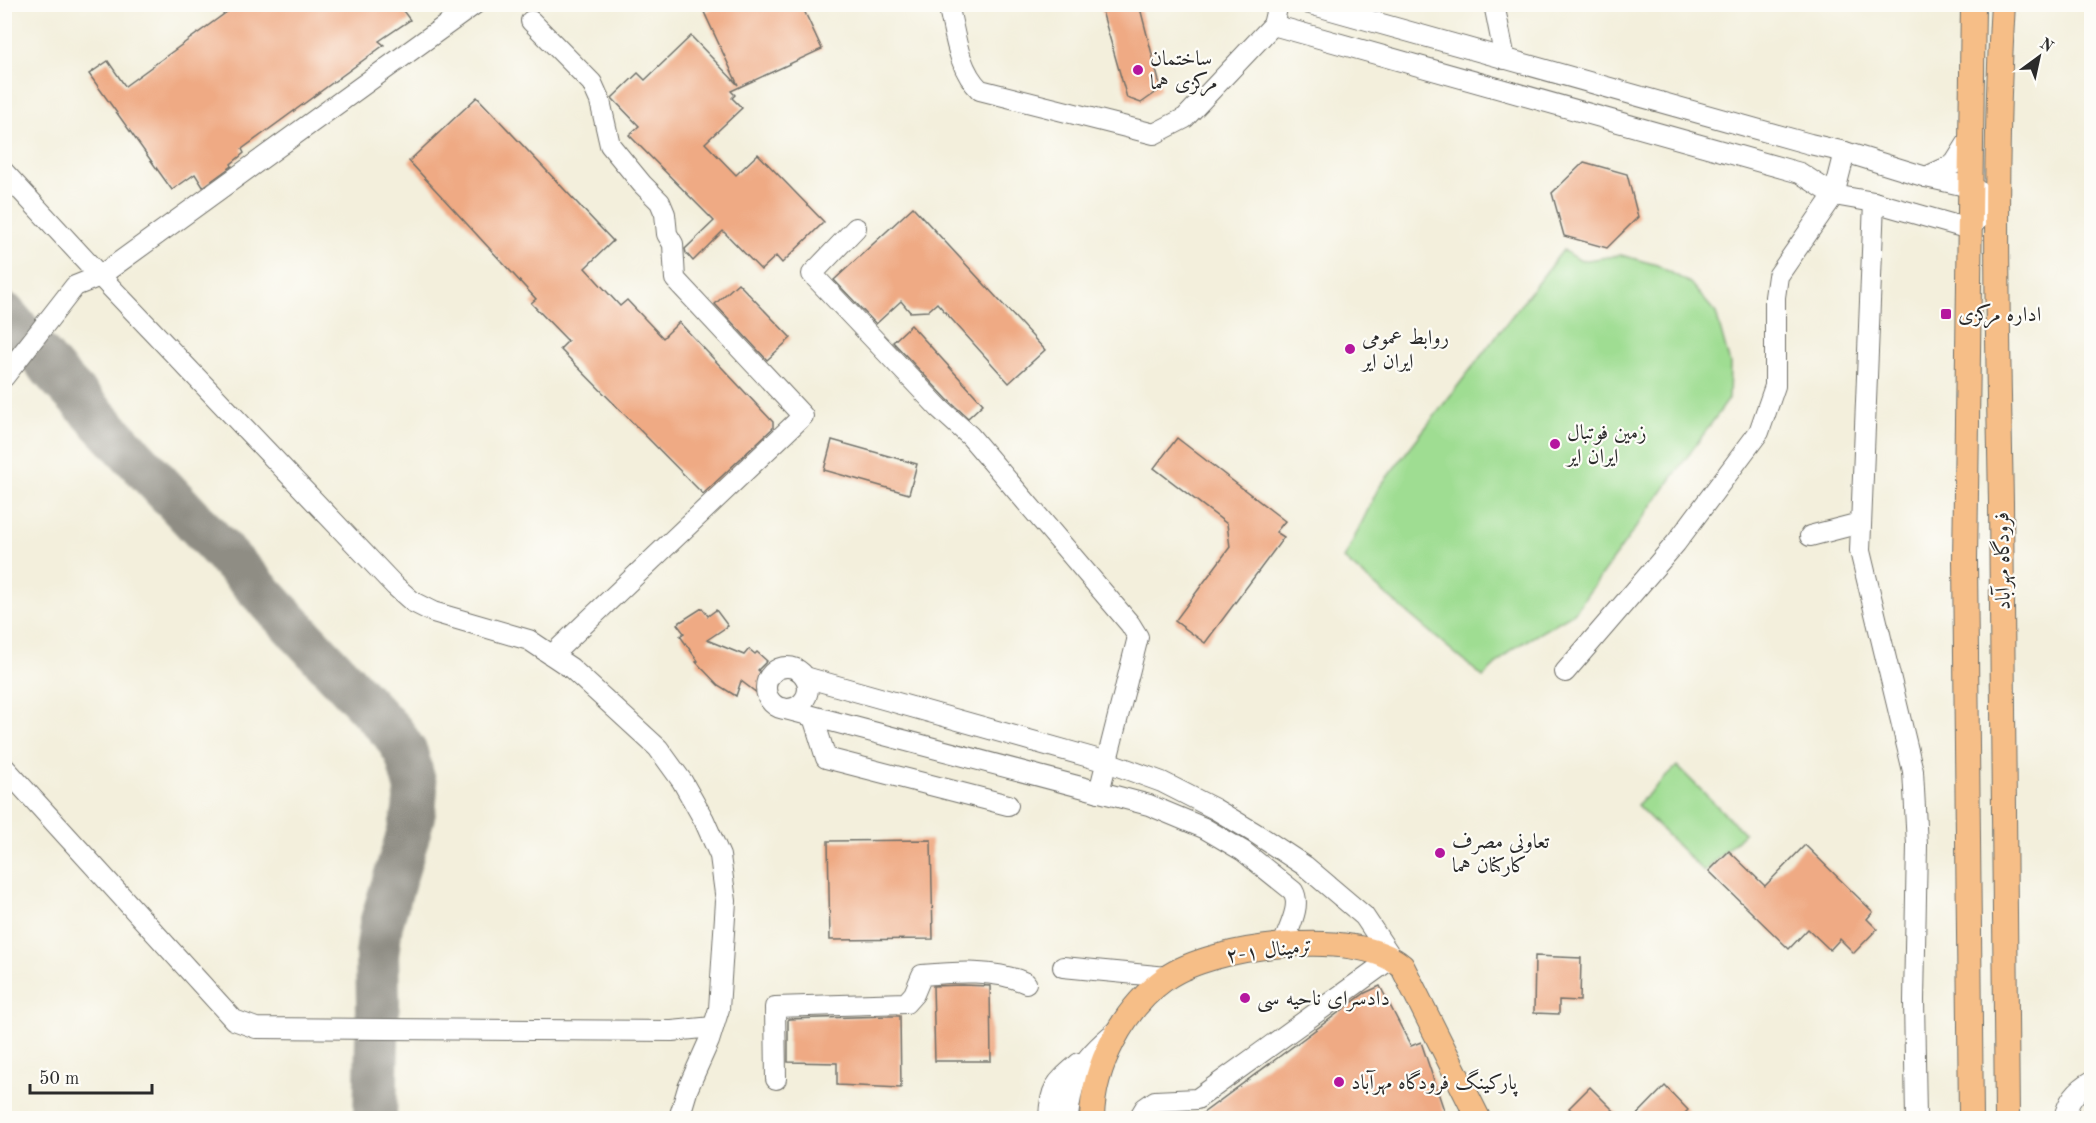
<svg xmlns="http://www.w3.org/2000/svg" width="2096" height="1123" viewBox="0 0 2096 1123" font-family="'Old Standard TT',Amiri,serif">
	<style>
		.green { fill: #9fdd92; stroke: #65845e; stroke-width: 1.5 }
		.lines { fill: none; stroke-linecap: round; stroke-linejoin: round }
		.taxiway { stroke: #8f8d84; stroke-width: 44 }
		.building { fill: #efaa84 }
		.minor-casing { stroke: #717069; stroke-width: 22 }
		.major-casing { stroke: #717069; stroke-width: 26 }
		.minor { stroke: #fff; stroke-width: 20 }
		.major { stroke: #f6be87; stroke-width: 24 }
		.poi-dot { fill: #b5179e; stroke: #fdfcf7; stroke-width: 2 }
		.labels { text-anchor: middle; stroke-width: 4.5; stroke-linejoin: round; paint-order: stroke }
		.poi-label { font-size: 21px; fill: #2b2b2b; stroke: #fdfcf7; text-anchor: start }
		.street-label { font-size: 21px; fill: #2b2b2b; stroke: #fdfcf7 }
	</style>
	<rect width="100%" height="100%" fill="#fdfcf7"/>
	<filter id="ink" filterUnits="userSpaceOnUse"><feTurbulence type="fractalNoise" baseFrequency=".0167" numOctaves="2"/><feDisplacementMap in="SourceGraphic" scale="12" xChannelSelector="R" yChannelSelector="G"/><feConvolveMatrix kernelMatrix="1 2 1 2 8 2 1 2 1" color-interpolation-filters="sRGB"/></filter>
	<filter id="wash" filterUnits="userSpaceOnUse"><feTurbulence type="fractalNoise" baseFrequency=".008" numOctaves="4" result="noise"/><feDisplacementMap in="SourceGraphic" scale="24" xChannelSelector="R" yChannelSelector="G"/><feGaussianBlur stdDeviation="1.35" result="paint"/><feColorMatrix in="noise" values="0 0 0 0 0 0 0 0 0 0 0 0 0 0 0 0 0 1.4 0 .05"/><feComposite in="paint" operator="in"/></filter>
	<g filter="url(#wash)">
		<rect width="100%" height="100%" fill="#f3efdc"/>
		<g class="green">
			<path d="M1563,250L1581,261L1621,255L1657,265L1690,283L1716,313L1730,364L1729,399L1574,613L1512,649L1483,677L1344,559L1378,489Z"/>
			<path d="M1677,766L1744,833L1704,872L1637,805Z"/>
		</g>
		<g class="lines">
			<path class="taxiway" d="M4,314L57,375L393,733L406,753L416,789L414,812L408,835L381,924L377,955L378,1002L375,1118"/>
		</g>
		<g id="blocks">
			<g class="building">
				<path d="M238,4H398L410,20L379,41L384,45L242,149L244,153L231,164L232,166L203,187L195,174L172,190L89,74L108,61L125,86Z"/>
				<path d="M721,4H801L822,49L731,91L735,95L732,98L742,108L705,143L736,175L758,154L824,222L782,263L776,256L761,270L723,231L693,261L686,253L685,249L714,221L629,135L639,126L612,98L638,73L645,80L691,36L738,85L704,12Z"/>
				<path d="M1100,4H1139L1161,89L1141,103L1127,98Z"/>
				<path d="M477,97L613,241L585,268L620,306L627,300L663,338L679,322L773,422V428L703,494L560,349L568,341L531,303L536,299L409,161Z"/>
				<path d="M1584,162L1627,174L1638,217L1607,248L1564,236L1552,193Z"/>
				<path d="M913,207L1045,350L1009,383L937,303L928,311L910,312L901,301L876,324L834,280Z"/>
				<path d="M738,283L791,338L767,360L715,304Z"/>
				<path d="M911,325L983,404L968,418L947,399L893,342Z"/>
				<path d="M1177,438L1285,521L1276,532L1284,537L1205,643L1175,621L1230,547L1227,524L1154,468Z"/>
				<path d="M832,440L917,464L909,494L824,470Z"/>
				<path d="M702,608L708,616L716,610L728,626L707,640L744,655L749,649L755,654L757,652L767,661L758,670L763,675L761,696L741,681L736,696L718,685L696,662L698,661L680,636L684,633L677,624Z"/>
				<path d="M931,840L933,939L830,940L828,841Z"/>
				<path d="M1805,845L1873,912L1867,919L1877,929L1854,953L1840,939L1830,950L1808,929L1789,949L1709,871L1729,851L1765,886Z"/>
				<path d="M1535,956L1581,958L1580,1001L1559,1000V1014L1534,1013Z"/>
				<path d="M962,985L990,986L991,1061H935L933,986Z"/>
				<path d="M1380,986L1411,1046L1421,1042L1447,1119H1195L1365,993Z"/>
				<path d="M888,1016H900L901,1088L837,1085V1063L788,1062V1019Z"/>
				<path d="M1665,1086L1688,1110L1679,1119H1633Z"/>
				<path d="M1590,1087L1622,1119H1580L1569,1108Z"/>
			</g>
		</g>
	</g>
	<g filter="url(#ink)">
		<use href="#blocks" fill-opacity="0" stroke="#717069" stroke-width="1.5"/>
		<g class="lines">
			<defs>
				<g id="minor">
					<path d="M948,4C955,33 958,69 980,90L1154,134L1185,118L1273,25L1278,4"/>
					<path d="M1494,4L1505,59"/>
					<path d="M531,21L592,83L600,101L610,145L642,184L660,202L665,214L667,234L673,244L675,279L803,416L552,655"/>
					<path d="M1273,25L1800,173L1834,195L1874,202L1969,229L1996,200L1970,187L1926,177L1845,152L1810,144L1310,4"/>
					<path d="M4,172L100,276L395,586L413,602L433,612L529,640L571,668L658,748L682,781L704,820L720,856L726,901L719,1009L709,1041L688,1088L679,1118"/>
					<path d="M1926,177L1954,164L1971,137"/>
					<path d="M1874,202L1860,551L1913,771L1917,845L1914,1000L1916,1118"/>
					<path d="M856,228L812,274L939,408L970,436L1130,624L1138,637L1099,792"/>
					<path d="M4,377L75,286L100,276L475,4"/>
					<path d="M1810,536L1860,523"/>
					<circle cx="787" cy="688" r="21"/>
					<path d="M1565,672L1676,543L1759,432L1775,386V297L1778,276L1834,195L1845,152"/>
					<path d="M805,677L1107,762L1162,782L1215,809L1255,833L1305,866L1364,916L1392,958L1197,1099L1155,1101L1145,1108L1139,1118"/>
					<path d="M782,708L1149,805L1204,828L1243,851L1293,891C1302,906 1288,929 1283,945"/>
					<path d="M813,717L826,758L1008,805"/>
					<path d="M4,767L234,1020L256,1028L672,1031L713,1027"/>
					<path d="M1063,967L1167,977"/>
					<path d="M776,1079L775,1007L906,1003L914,994L922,975C956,972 995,969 1026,983"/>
					<path d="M1049,1118C1050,1087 1056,1083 1079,1063"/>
					<path d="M1068,1118C1072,1074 1082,1059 1116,1031"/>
					<path d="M2064,1118C2068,1101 2076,1090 2092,1081"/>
				</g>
				<g id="major">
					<path d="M2003,4C1993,170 1998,337 2001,503C2004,708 2006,913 2007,1118"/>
					<path d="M1092,1118C1093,1066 1123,1009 1166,978C1213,945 1357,927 1402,966L1478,1118"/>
					<path d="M1971,1118L1965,561L1973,4"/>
				</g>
			</defs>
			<use href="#minor" class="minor-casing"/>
			<use href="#major" class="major-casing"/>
			<use href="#minor" class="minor"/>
			<use href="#major" class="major"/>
		</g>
	</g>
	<g class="poi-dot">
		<circle cx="1138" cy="70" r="6"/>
		<rect x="1940" y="308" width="12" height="12" rx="3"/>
		<circle cx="1350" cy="349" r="6"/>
		<circle cx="1555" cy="444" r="6"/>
		<circle cx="1440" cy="853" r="6"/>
		<circle cx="1245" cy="998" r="6"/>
		<circle cx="1339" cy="1082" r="6"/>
	</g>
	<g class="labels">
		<g class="poi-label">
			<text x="1150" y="65">ساختمان<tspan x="1150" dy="24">مرکزی هما</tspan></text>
			<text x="1958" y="321">اداره مرکزی</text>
			<text x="1362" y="344">روابط عمومی<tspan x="1362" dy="24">ایران ایر</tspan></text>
			<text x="1567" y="439">زمین فوتبال<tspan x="1567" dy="24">ایران ایر</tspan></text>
			<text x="1452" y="848">تعاونی مصرف<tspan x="1452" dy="24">کارکنان هما</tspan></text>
			<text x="1257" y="1005">دادسرای ناحیه سی</text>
			<text x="1351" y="1089">پارکینگ فرودگاه مهرآباد</text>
		</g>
		<g class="street-label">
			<text transform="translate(2002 561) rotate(-91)" y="7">فرودگاه مهرآباد</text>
			<text transform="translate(1269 950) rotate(-7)" y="7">ترمینال ۱-۲</text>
		</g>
	</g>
	<rect width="2096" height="1123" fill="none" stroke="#fdfcf7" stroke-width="24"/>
	<g transform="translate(2039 57) rotate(33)" stroke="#fdfcf7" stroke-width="4.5" paint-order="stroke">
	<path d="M0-4.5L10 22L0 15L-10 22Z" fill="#2b2b2b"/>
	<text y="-9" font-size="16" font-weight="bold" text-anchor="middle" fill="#2b2b2b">N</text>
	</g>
	<path d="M30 1084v9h122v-9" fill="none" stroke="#2b2b2b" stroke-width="3"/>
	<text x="39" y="1084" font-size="18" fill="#2b2b2b" stroke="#fdfcf7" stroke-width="4.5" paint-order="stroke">50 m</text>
</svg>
